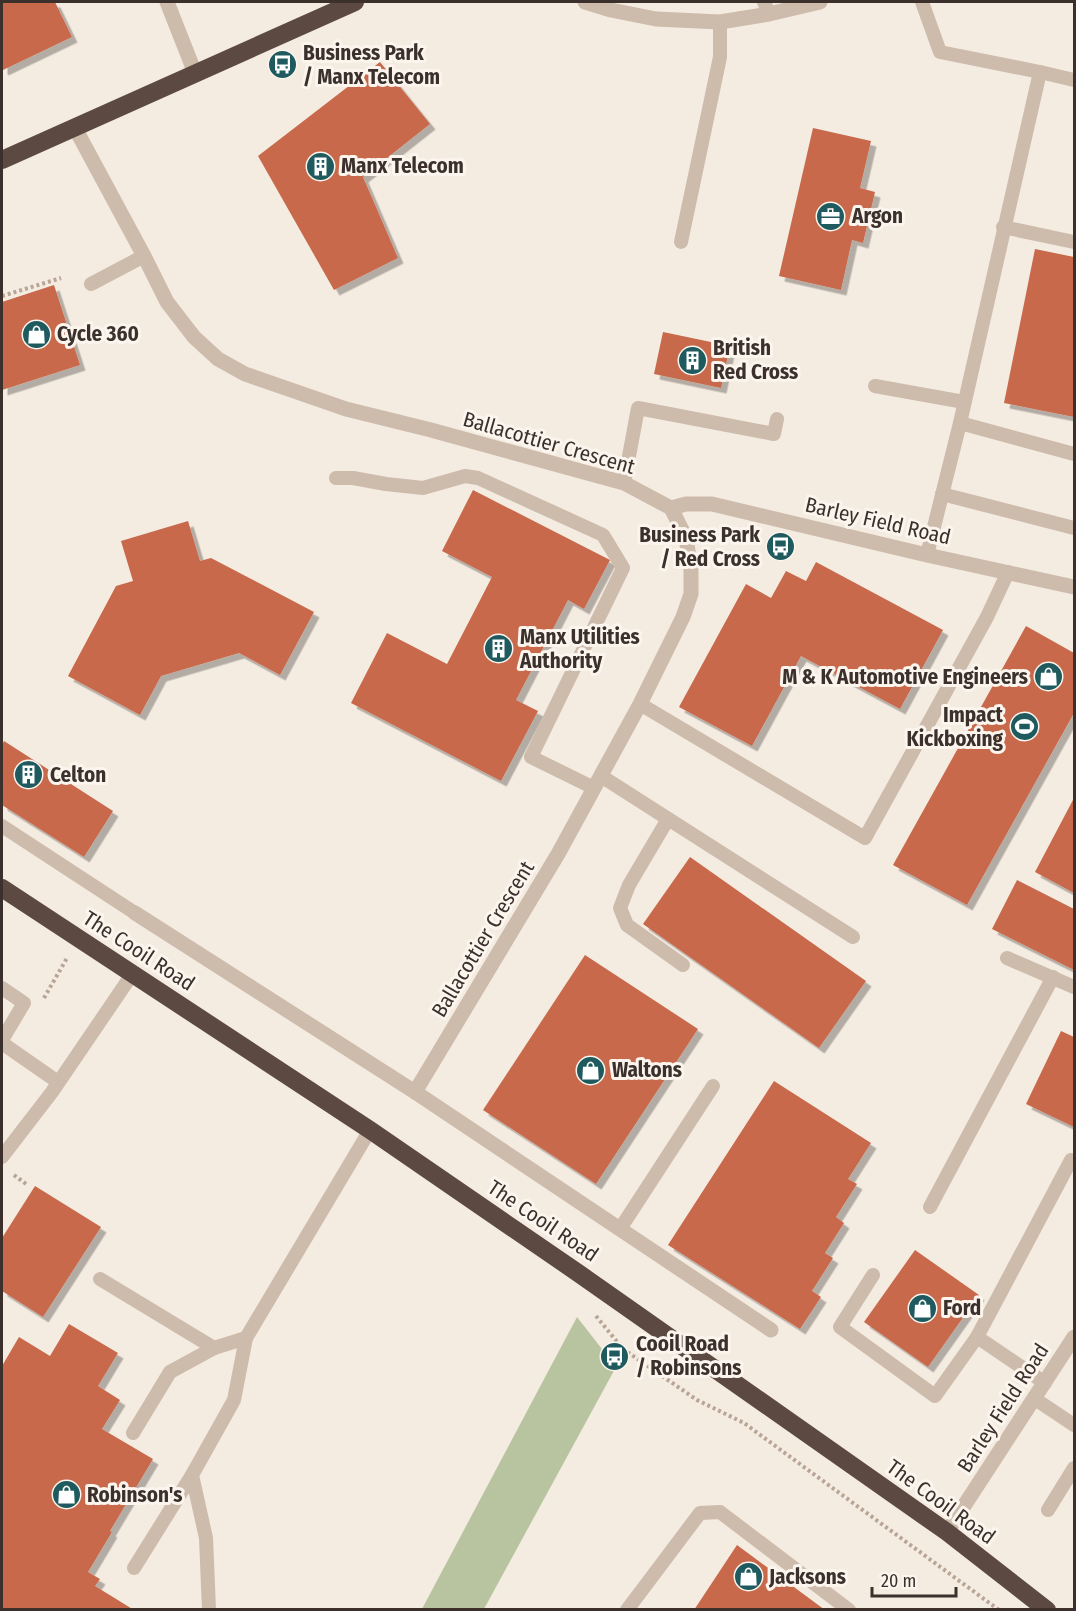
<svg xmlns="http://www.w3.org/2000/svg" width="1076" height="1611" viewBox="0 0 1076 1611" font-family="'Fira Sans Condensed',sans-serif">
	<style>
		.green { fill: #b8c4a0 }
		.building { fill: #c8694b; filter: url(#shadow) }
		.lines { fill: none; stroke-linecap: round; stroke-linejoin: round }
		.path { stroke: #b9a596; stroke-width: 4; stroke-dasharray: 3 3; stroke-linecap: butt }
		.lane { stroke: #cdbbac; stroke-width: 14 }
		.street { stroke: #cdbbac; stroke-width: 15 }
		.highway { stroke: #5c4a42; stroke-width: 18 }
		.labels { text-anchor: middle; stroke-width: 6; stroke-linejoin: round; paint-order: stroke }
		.poi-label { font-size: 21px; font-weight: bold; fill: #3b302b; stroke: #fbf5ee; text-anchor: start }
		.street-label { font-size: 21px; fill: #3b302b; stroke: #fbf5ee }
	</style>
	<defs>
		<filter id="shadow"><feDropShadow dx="5.5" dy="5.5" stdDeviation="0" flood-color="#0004"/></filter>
	</defs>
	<rect width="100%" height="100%" fill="#f4ebe1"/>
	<path class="green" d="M577,1317L616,1367L484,1609H422Z"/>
	<g class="building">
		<path d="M2,2H55L72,37L3,70L2,68Z"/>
		<path d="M380,62L430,124L363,177L398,258L334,290L258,156Z"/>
		<path d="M813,128L871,141L860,188L875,192L863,243L852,240L841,290L779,276Z"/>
		<path d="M1035,249L1074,257V417L1004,403Z"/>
		<path d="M54,285L80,365L2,390V302Z"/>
		<path d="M663,332L730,346L721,388L654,374Z"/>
		<path d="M473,490L610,560L584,609L568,600L516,700L538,711L501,781L351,703L387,633L447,664L492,577L442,551Z"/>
		<path d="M188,521L200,561L211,558L314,612L280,675L239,653L161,676L140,715L68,676L116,586L133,581L121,541Z"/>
		<path d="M816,562L943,630L900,709L801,656L752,746L679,707L746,584L771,598L786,571L806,581Z"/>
		<path d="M1026,626L1074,653V713L967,905L893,865Z"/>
		<path d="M4,741L113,811L84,857L2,805V745Z"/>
		<path d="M1074,798V893L1035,872Z"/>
		<path d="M690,857L866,981L819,1048L643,924Z"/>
		<path d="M1017,880L1074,909V970L992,929Z"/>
		<path d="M585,955L698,1029L596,1184L483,1110Z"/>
		<path d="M1061,1031L1074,1037V1127L1026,1104Z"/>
		<path d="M774,1081L871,1143L848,1179L857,1184L836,1217L844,1223L825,1253L833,1258L812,1291L821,1297L800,1329L668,1245Z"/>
		<path d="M35,1186L101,1227L43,1317L2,1291V1238Z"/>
		<path d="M915,1250L979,1295L928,1367L864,1322Z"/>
		<path d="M69,1324L118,1353L98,1386L120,1400L102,1429L153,1459L110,1531L112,1532L88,1572L100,1579L95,1586L134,1610H2V1366L19,1337L50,1356Z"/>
		<path d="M737,1545L825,1610H694Z"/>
	</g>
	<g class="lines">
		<g class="path">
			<path d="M2,296L61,278"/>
			<path d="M44,998L67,958"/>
			<path d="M14,1175L26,1184"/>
			<path d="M596,1316L623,1349L697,1400L744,1423L999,1610"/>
		</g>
		<g class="lane">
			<path d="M764,2L769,14"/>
			<path d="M922,2L940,52L1040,72L1074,80"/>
			<path d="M1003,227L1074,242"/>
			<path d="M681,242L720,57V22"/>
			<path d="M91,284L144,256"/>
			<path d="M875,386L964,402"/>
			<path d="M960,423L1074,454"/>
			<path d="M336,478H353L386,484L423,488L465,476L478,478L603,535L623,568L531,757L594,788"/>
			<path d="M624,483L638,408L774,434L777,419"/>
			<path d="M942,494L1074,528"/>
			<path d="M927,555L960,423L1040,72"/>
			<path d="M640,704L865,838L987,617L1008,572"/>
			<path d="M601,776L853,937"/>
			<path d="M668,819L629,885L620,908L627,925L683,965"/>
			<path d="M2,826L135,913"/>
			<path d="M1007,958L1074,987"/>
			<path d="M2,988L24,1003L2,1040"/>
			<path d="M2,1043L58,1082"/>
			<path d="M2,1157L52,1092L133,973"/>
			<path d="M930,1207L1053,977"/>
			<path d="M620,1229L713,1086"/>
			<path d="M873,1275L840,1327L935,1396L977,1337L1071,1160"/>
			<path d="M100,1279L214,1348"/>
			<path d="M977,1337L1045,1383"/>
			<path d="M1035,1399L1074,1425"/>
			<path d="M133,1433L170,1372L214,1348L246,1338"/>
			<path d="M1048,1510L1074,1468"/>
			<path d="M134,1568L192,1475"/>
			<path d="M209,1610L206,1538L192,1475L234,1400L246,1338L370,1130"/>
			<path d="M627,1610L700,1513L720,1512L849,1610"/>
		</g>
		<g class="street">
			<path d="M167,2L195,73"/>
			<path d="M585,2L611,10L656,19L720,22L769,14L820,2"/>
			<path d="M75,128L144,256L167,302L194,337L218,359L245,374L346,409L431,430L624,483L671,508L686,538L691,570V594L683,617L640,704L558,854L415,1092"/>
			<path d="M671,508L686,504H712L927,555L1074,587"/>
			<path d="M135,913L415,1092L771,1330"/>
			<path d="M947,1532L1074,1337"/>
		</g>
		<g class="highway">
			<path d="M2,160L355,2"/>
			<path d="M2,888L370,1130L581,1275L947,1532L1047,1610"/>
		</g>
	</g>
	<defs>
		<symbol id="bus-disc" viewBox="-11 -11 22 22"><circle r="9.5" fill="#1f5a5e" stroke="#fbf5ee"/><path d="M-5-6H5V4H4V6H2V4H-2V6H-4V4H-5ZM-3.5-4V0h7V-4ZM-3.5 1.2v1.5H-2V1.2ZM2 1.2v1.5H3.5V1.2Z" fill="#fff"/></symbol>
		<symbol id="building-disc" viewBox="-11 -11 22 22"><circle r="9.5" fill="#1f5a5e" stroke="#fbf5ee"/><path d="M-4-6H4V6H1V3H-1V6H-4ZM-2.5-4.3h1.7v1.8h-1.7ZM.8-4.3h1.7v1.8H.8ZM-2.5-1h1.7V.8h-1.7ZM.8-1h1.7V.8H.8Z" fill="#fff"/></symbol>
		<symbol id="office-disc" viewBox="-11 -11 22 22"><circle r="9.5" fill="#1f5a5e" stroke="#fbf5ee"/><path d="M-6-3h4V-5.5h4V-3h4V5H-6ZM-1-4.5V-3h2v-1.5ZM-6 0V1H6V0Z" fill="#fff"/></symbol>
		<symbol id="shop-disc" viewBox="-11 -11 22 22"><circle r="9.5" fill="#1f5a5e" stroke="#fbf5ee"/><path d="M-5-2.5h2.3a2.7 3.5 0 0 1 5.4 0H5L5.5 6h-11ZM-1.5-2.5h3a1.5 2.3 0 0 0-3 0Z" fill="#fff"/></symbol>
		<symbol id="stadium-disc" viewBox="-11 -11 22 22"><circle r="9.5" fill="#1f5a5e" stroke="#fbf5ee"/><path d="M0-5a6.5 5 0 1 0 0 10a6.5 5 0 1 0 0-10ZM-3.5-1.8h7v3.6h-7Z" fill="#fff"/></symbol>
	</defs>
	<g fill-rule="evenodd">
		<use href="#bus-disc" x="266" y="48" width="33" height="33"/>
		<use href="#building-disc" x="304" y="150" width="33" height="33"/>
		<use href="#office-disc" x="814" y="200" width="33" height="33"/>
		<use href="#shop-disc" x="20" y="318" width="33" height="33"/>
		<use href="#building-disc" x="676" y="344" width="33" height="33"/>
		<use href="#bus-disc" x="764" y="530" width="33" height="33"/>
		<use href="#building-disc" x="482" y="632" width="33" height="33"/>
		<use href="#shop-disc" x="1032" y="660" width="33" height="33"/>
		<use href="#stadium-disc" x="1008" y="710" width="33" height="33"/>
		<use href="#building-disc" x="12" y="758" width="33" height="33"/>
		<use href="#shop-disc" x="574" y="1054" width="33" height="33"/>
		<use href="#shop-disc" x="906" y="1292" width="33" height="33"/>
		<use href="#bus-disc" x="598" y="1340" width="33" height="33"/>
		<use href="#shop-disc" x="50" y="1478" width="33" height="33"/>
		<use href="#shop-disc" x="732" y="1560" width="33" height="33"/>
	</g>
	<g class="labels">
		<g class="poi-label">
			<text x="303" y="60">Business Park<tspan x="303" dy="24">/ Manx Telecom</tspan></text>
			<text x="341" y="173">Manx Telecom</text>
			<text x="852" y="223">Argon</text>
			<text x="57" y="341">Cycle 360</text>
			<text x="713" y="355">British<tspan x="713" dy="24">Red Cross</tspan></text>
			<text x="760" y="542" text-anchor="end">Business Park<tspan x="760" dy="24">/ Red Cross</tspan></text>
			<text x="520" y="644">Manx Utilities<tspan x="520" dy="24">Authority</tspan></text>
			<text x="1028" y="684" text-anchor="end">M &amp; K Automotive Engineers</text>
			<text x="1003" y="722" text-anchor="end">Impact<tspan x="1003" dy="24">Kickboxing</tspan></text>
			<text x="50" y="782">Celton</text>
			<text x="612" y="1077">Waltons</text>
			<text x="943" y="1315">Ford</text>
			<text x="636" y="1351">Cooil Road<tspan x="636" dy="24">/ Robinsons</tspan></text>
			<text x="87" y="1502">Robinson's</text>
			<text x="769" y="1584">Jacksons</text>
		</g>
		<g class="street-label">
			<text transform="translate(549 443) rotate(16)" y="7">Ballacottier Crescent</text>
			<text transform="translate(878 521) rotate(13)" y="7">Barley Field Road</text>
			<text transform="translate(483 939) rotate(-59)" y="7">Ballacottier Crescent</text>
			<text transform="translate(139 951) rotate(33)" y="7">The Cooil Road</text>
			<text transform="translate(543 1221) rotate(34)" y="7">The Cooil Road</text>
			<text transform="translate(1003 1408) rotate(-57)" y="7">Barley Field Road</text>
			<text transform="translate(941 1502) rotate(36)" y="7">The Cooil Road</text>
		</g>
	</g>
	<rect width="1076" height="1611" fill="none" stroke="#3b302b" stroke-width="6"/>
	<path d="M872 1587v9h84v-9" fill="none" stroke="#3b302b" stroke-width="3"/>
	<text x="881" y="1587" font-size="18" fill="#3b302b" stroke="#fbf5ee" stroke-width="4.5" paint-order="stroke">20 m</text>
</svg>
